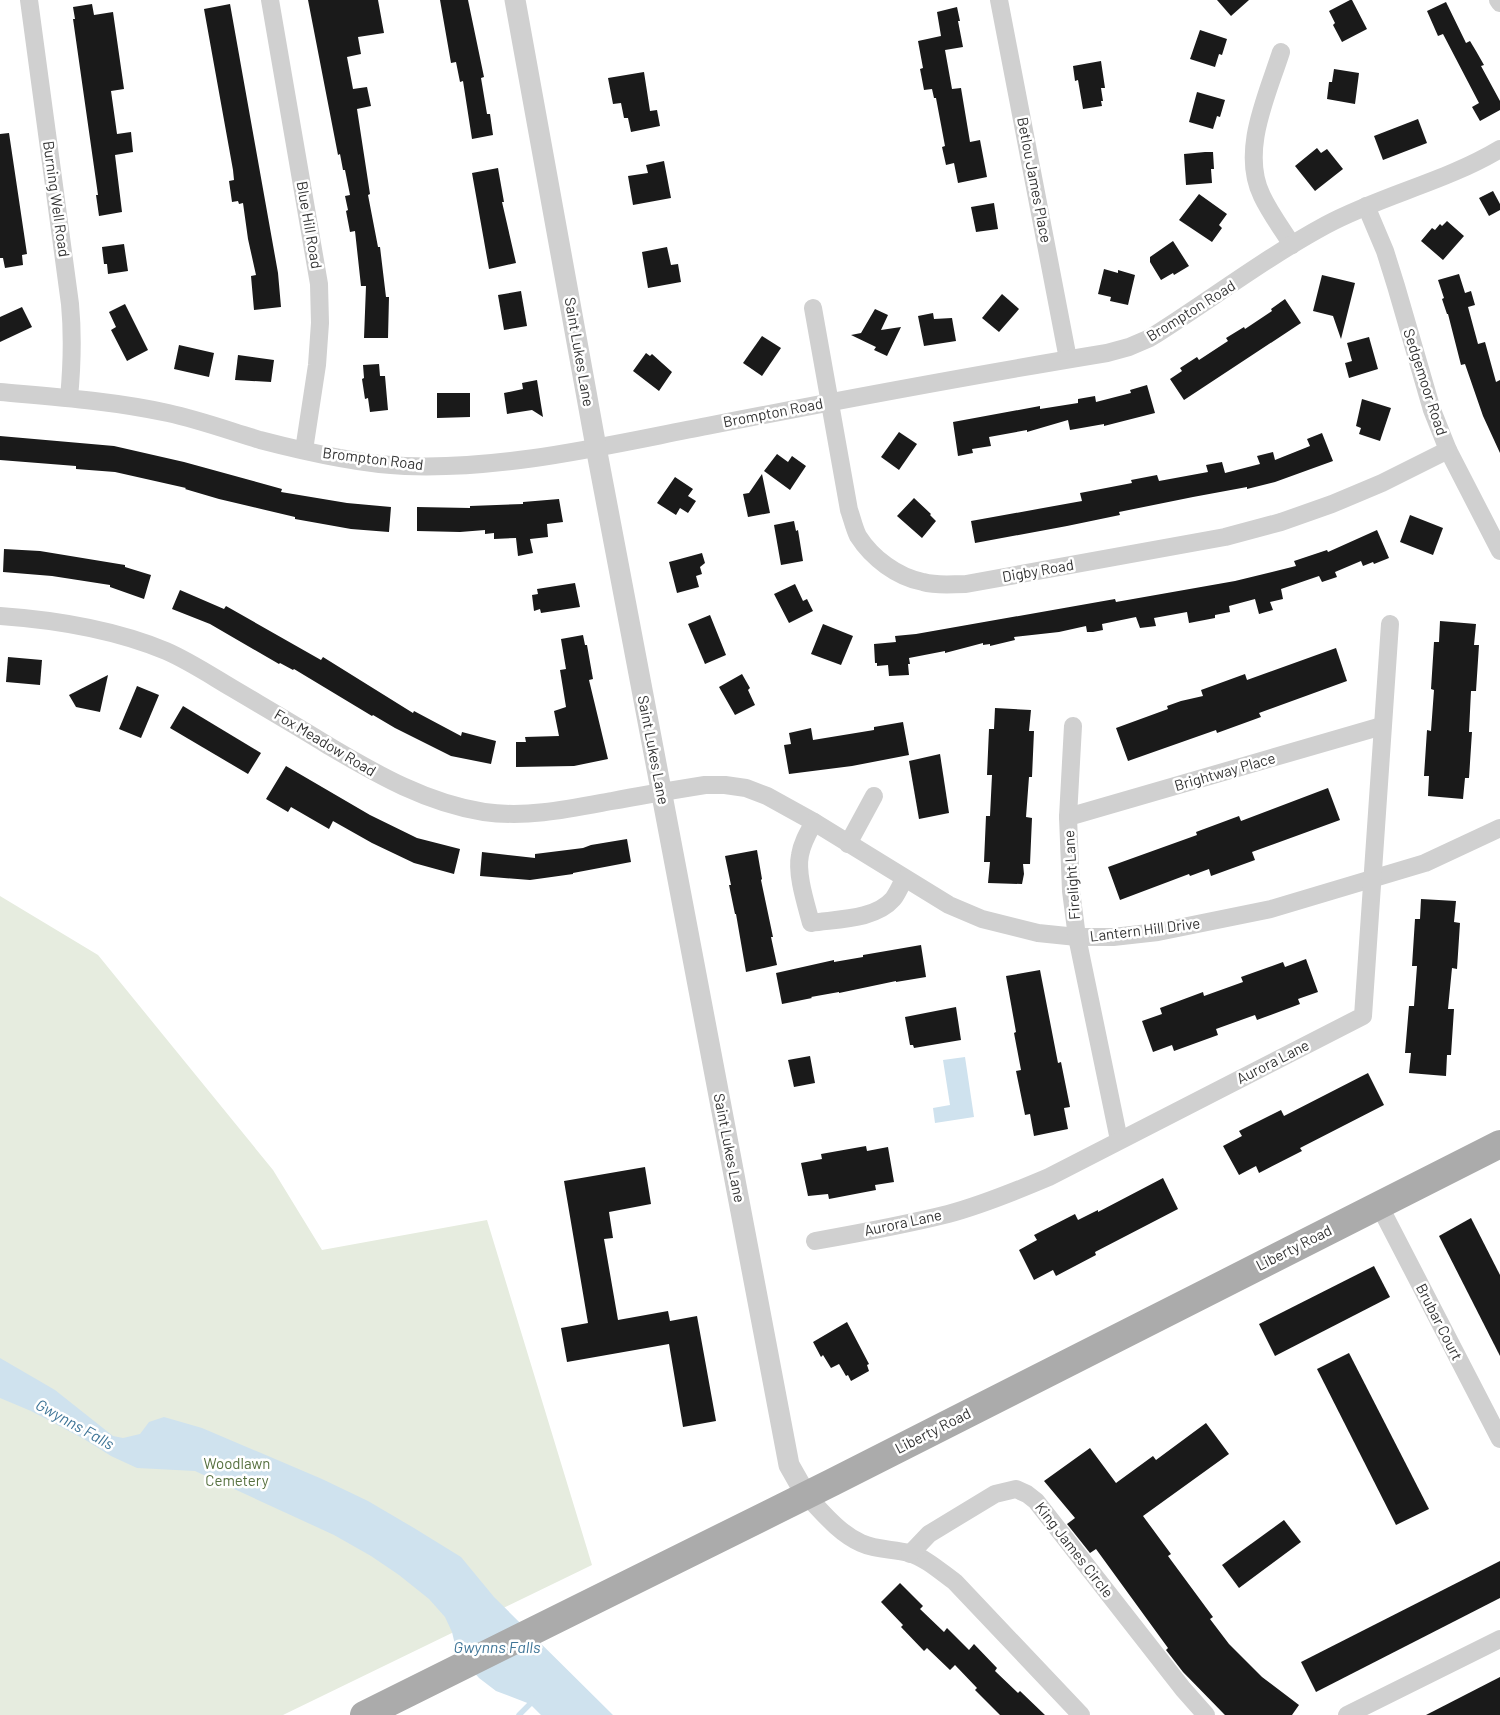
<svg xmlns="http://www.w3.org/2000/svg" width="1500" height="1715" viewBox="0 0 1500 1715" font-family="Barlow,sans-serif">
	<style>
		.green { fill: #e6ecdf }
		.water { fill: #cfe2ee }
		.lines { fill: none; stroke-linecap: round; stroke-linejoin: round }
		.stream { stroke: #cfe2ee; stroke-width: 5.5 }
		.building { fill: #1a1a1a }
		.minor { stroke: #d0d0d0; stroke-width: 18 }
		.tertiary { stroke: #d0d0d0; stroke-width: 21 }
		.primary { stroke: #ababab; stroke-width: 28 }
		.labels { text-anchor: middle; stroke-width: 5; stroke-linejoin: round; paint-order: stroke }
		.street-label { font-size: 15px; fill: #333; stroke: #fff }
		.park-label { font-size: 15px; fill: #56703f; stroke: #fff }
		.water-label { font-size: 16px; font-style: italic; fill: #3f7597; stroke: #fff }
	</style>
	<rect width="100%" height="100%" fill="#fff"/>
	<path class="green" d="M0,896L98,955L273,1170L322,1250L487,1220L592,1565L283,1715H0Z"/>
	<g class="water">
		<path d="M965,1057L974,1117L935,1123L933,1108L950,1105L943,1060Z"/>
		<path d="M0,1358L55,1390L113,1436L123,1438L140,1434L149,1422L164,1417L202,1428L322,1479L368,1501L414,1528L461,1557L494,1597L613,1715H541L530,1704L496,1691L479,1678L457,1653L452,1632L445,1617L429,1599L399,1575L371,1556L334,1535L195,1471L137,1468L111,1456L84,1439L31,1411L0,1398Z"/>
	</g>
	<g class="lines">
		<path class="stream" d="M519,1715L530,1704L534,1698"/>
	</g>
	<g class="building">
		<path d="M308,0H378L384,33L358,37L361,54L347,57L353,89L367,87L371,106L357,109L370,194L368,195L378,247H380L386,297H389L388,338H364L366,286H361L355,231L350,232L346,211L348,210L345,196L350,195L345,170H343L340,154L338,155Z"/>
		<path d="M440,0H468L484,77L481,78L487,114H490L493,135L472,139L463,81L460,82L456,62L451,63Z"/>
		<path d="M1217,0H1249L1231,16Z"/>
		<path d="M1350,0H1352L1367,29L1342,42L1333,25L1335,23L1329,11Z"/>
		<path d="M1446,2L1466,43L1470,41L1476,51L1484,65L1481,66L1500,101V110L1480,121L1472,107L1479,103L1443,34L1438,36L1427,11Z"/>
		<path d="M92,4L94,15L113,12L124,89L111,91L117,134L131,132L133,152L115,155L122,212L99,216L96,195H98L73,19H75L73,7Z"/>
		<path d="M230,4L278,273L281,307L254,310L251,276L256,275L248,239L243,203L239,204L238,201L232,202L229,181L234,180L233,170L204,9Z"/>
		<path d="M957,7L960,21H958L963,47L945,50L952,89L961,88L970,142L980,140L987,177L958,183L954,163L946,165L942,147L945,146L936,98H934L932,89L924,90L920,69L923,68L918,41L941,36L937,12Z"/>
		<path d="M1200,30L1227,39L1222,55L1219,54L1215,67L1190,59Z"/>
		<path d="M1101,61L1105,88H1101L1103,101H1101L1102,106L1083,109L1078,80L1075,81L1073,66Z"/>
		<path d="M1334,69L1359,73L1355,104L1327,99L1329,82H1332Z"/>
		<path d="M644,72L650,111L657,110L660,126L631,132L628,118H624L621,103L613,104L608,78Z"/>
		<path d="M1197,92L1225,100L1220,117L1217,116L1213,129L1189,122Z"/>
		<path d="M1418,119L1427,143L1383,160L1374,136Z"/>
		<path d="M9,133L27,254L22,255L23,265L5,268L3,258H0V134Z"/>
		<path d="M1317,148L1321,153L1327,149L1343,169L1315,191L1295,166Z"/>
		<path d="M1205,152H1213L1214,169H1211L1212,183L1186,185L1184,154Z"/>
		<path d="M664,161L671,198L633,205L628,176L648,173L646,165Z"/>
		<path d="M498,168L504,202H502L516,263L489,269L472,173Z"/>
		<path d="M1493,191L1500,204V210L1489,216L1479,198Z"/>
		<path d="M1199,194L1227,214L1219,225L1222,228L1212,242L1179,220Z"/>
		<path d="M994,203L998,229L976,232L971,207Z"/>
		<path d="M1447,221L1464,236L1443,260L1421,241L1432,228L1435,230L1440,224L1442,226Z"/>
		<path d="M1173,241L1189,266L1174,275L1173,273L1161,280L1150,262V257Z"/>
		<path d="M124,244L128,271L108,274L107,264H104L102,247Z"/>
		<path d="M667,247L671,265L678,264L681,282L648,288L642,252Z"/>
		<path d="M1104,269L1118,273V270L1135,275L1128,305L1110,301L1111,297L1098,294Z"/>
		<path d="M1459,274L1465,293L1471,291L1475,305L1468,307L1478,344L1485,342L1496,382L1500,380V453L1483,416L1465,364L1461,365L1448,314H1447L1442,299L1444,298L1438,280Z"/>
		<path d="M1322,275L1355,283L1341,339L1333,316L1313,311Z"/>
		<path d="M521,291L527,326L504,330L498,295Z"/>
		<path d="M1002,294L1019,309L999,332L982,318Z"/>
		<path d="M1285,299L1301,323L1184,400L1170,379L1182,371L1180,368L1197,357L1199,360L1228,341L1226,338L1244,327L1245,329L1272,311L1271,309Z"/>
		<path d="M125,304L148,350L127,361L111,330L116,327L109,312Z"/>
		<path d="M22,307L32,327L0,342V317Z"/>
		<path d="M875,309L888,315L881,330L901,327L887,356L874,350L876,347L851,335L861,333Z"/>
		<path d="M933,313L934,319L952,318L956,341L924,346L918,316Z"/>
		<path d="M762,336L781,348L762,376L743,363Z"/>
		<path d="M1369,337L1378,369L1349,378L1345,363L1352,361L1347,343Z"/>
		<path d="M179,345L214,353L209,377L174,369Z"/>
		<path d="M646,353L650,356L652,354L672,372L659,391L633,371Z"/>
		<path d="M238,355L274,360L271,382L235,380Z"/>
		<path d="M379,364L380,376H385L388,410L370,412L368,398L365,399L362,379L364,378L363,365Z"/>
		<path d="M537,380L543,417L532,410L507,414L504,393L523,389L522,383Z"/>
		<path d="M1147,385L1155,413L1104,426V424L1070,430L1068,420L1027,432V430L989,437L991,446L972,449L973,453L958,456L953,422L1040,406V409L1078,403V399L1095,396L1096,402L1131,393L1130,390Z"/>
		<path d="M437,393H470V417L437,418Z"/>
		<path d="M1362,399L1391,408L1380,441L1359,434L1361,428L1356,426Z"/>
		<path d="M899,432L917,444L899,470L881,457Z"/>
		<path d="M1322,433L1333,461L1275,482L1247,489V487L1193,497L1119,512L1120,515L1067,526L975,543L971,521L1082,501L1080,493L1132,483L1131,480L1157,475L1159,481L1208,472L1206,465L1222,462L1225,473L1260,464L1257,456L1273,452L1275,460L1310,446L1307,439Z"/>
		<path d="M0,436L114,446L184,462L282,489L281,492L347,503L391,507L389,532L351,529L295,519V517L219,499L185,489L186,488L115,472L76,469V466L0,460Z"/>
		<path d="M777,454L788,462L792,456L806,466L790,490L764,471Z"/>
		<path d="M762,474L770,513L748,517L743,494L749,493Z"/>
		<path d="M675,477L693,489L688,496L696,501L688,513L680,508L676,515L657,503Z"/>
		<path d="M914,498L931,514L930,515L936,521L922,538L897,516Z"/>
		<path d="M559,499L563,522L547,524L548,537L530,539L533,553L518,556L516,538L494,539V533L485,534V530L460,532L417,531V507L470,508V506L523,504V502Z"/>
		<path d="M1410,515L1443,528L1433,555L1400,542Z"/>
		<path d="M794,521L796,531L798,530L803,561L781,565L774,525Z"/>
		<path d="M1377,530L1389,558L1374,564L1373,562L1363,566L1361,561L1335,572L1337,577L1322,582L1319,576L1281,589L1283,599L1270,602L1273,610L1259,614L1255,599L1229,606L1230,612L1215,615V618L1189,623L1187,612L1154,618L1156,626L1140,628L1136,617L1102,624L1103,630L1093,632H1087L1086,626L1059,632L1014,637L1015,640L990,646V644L983,645V643L945,653V651L909,658L910,664H908L909,675L889,676L888,665L877,666V663H875L874,644L896,642L895,636L916,634L1115,599L1116,602L1235,581L1296,566L1294,561L1327,550L1328,552Z"/>
		<path d="M4,549L40,551L125,565V567L151,575L144,599L110,587V585L52,576L3,572Z"/>
		<path d="M702,553L705,563L700,567L702,574L696,576L699,587L677,593L669,562Z"/>
		<path d="M575,583L580,607L541,613L540,609L534,611L532,595L538,594L537,589Z"/>
		<path d="M795,584L803,601L807,599L813,611L789,623L774,594Z"/>
		<path d="M180,590L224,609L226,606L321,660L323,657L413,713L414,711L461,736L462,732L496,741L491,764L451,756L395,728L373,715L372,716L294,669L293,670L280,663L279,664L210,624L172,609Z"/>
		<path d="M710,615L726,655L705,664L688,624Z"/>
		<path d="M1440,621L1476,624L1474,645H1479L1476,691H1471L1469,732H1472L1469,778H1465L1463,799L1428,796L1429,776H1424L1427,730L1431,731L1434,690L1431,689L1434,642H1439Z"/>
		<path d="M823,624L853,636L841,665L811,654Z"/>
		<path d="M583,635L585,645H587L593,679L589,680L608,759L574,766L516,767V742H526L525,737L559,736L554,711L566,707L560,670L566,669L561,639Z"/>
		<path d="M1336,648L1347,681L1259,713L1261,717L1217,733L1216,730L1128,761L1116,728L1168,709L1167,706L1181,701L1203,696L1201,690L1245,674L1247,680Z"/>
		<path d="M8,657L42,660L40,685L6,682Z"/>
		<path d="M742,674L750,688L748,690L755,705L735,715L719,687Z"/>
		<path d="M108,675L100,712L76,707L69,695Z"/>
		<path d="M137,686L159,695L141,738L119,729Z"/>
		<path d="M183,706L261,753L248,774L170,728Z"/>
		<path d="M995,708L1031,710L1029,731H1034L1032,777H1029L1026,817L1032,818L1030,864H1023L1024,874L1022,884L988,883L990,862H984L986,816H990L992,775H987L989,729H994Z"/>
		<path d="M903,722L909,755L852,766L789,774L784,745L791,744L789,733L811,728L813,740L874,730V727Z"/>
		<path d="M940,754L949,813L919,819L909,761Z"/>
		<path d="M286,766L370,815L417,838L460,849L454,874L414,863L372,843L333,821L329,829L291,807L288,812L266,799Z"/>
		<path d="M1328,788L1340,820L1252,852L1255,860L1211,876L1209,869L1190,876L1189,874L1120,900L1108,867L1197,835L1196,832L1239,816L1241,821Z"/>
		<path d="M627,839L631,862L573,873V874L530,880L480,876L482,852L535,858V854L583,848L591,845Z"/>
		<path d="M757,850L762,879L761,880L773,937H771L777,965L746,972L736,914H735L729,885H731L725,856Z"/>
		<path d="M1421,899L1456,901L1454,922L1460,923L1457,969L1452,968L1448,1009H1454L1451,1055H1447L1446,1076L1409,1073L1411,1053H1405L1409,1006H1414L1417,966H1412L1415,919H1420Z"/>
		<path d="M921,945L926,977L896,982V981L839,993V992L811,997L812,998L782,1004L776,973L834,960V962L863,957V955Z"/>
		<path d="M1306,959L1318,992L1298,999L1300,1004L1257,1020L1255,1015L1216,1029L1218,1035L1174,1051L1172,1045L1153,1052L1142,1021L1162,1014L1160,1008L1203,992L1204,996L1243,982L1241,977L1283,962L1285,967Z"/>
		<path d="M1040,970L1058,1063L1061,1062L1070,1107L1064,1108L1068,1129L1034,1136L1030,1114L1025,1115L1016,1071L1021,1070L1014,1033L1016,1032L1006,976Z"/>
		<path d="M956,1007L961,1040L914,1048L913,1045H910L905,1017Z"/>
		<path d="M810,1056L815,1083L794,1087L788,1060Z"/>
		<path d="M1368,1073L1384,1105L1300,1148L1302,1151L1259,1173L1256,1166L1239,1175L1223,1146L1242,1136L1239,1131L1281,1110L1284,1116Z"/>
		<path d="M866,1146L867,1151L888,1147L894,1182L875,1185L876,1190L829,1199L828,1194L808,1196L801,1163L822,1159L821,1154Z"/>
		<path d="M645,1167L651,1204L609,1212L613,1238L604,1239L618,1320L668,1311L670,1321L697,1316L716,1421L683,1427L669,1344L567,1362L561,1328L588,1323L564,1181Z"/>
		<path d="M1163,1178L1178,1209L1095,1252L1096,1255L1056,1276L1053,1270L1034,1280L1019,1250L1037,1240L1034,1235L1075,1214L1078,1220L1098,1210V1212Z"/>
		<path d="M1471,1218L1500,1275V1356L1439,1236Z"/>
		<path d="M1374,1266L1390,1297L1275,1356L1259,1324Z"/>
		<path d="M847,1322L869,1364L867,1365L869,1371L851,1381L848,1375L846,1376L839,1364L831,1368L823,1355L821,1357L813,1342Z"/>
		<path d="M1349,1353L1429,1509L1396,1525L1317,1369Z"/>
		<path d="M1206,1423L1229,1454L1143,1516L1171,1554L1168,1556L1213,1617L1210,1619L1229,1644L1262,1677L1299,1705L1292,1715H1225L1222,1712L1183,1672L1166,1650L1168,1648L1096,1549L1090,1553L1067,1524L1075,1518L1044,1481L1090,1448L1116,1483L1153,1456L1156,1460Z"/>
		<path d="M1284,1520L1301,1542L1239,1588L1222,1565Z"/>
		<path d="M1500,1561V1598L1316,1692L1301,1662Z"/>
		<path d="M900,1583L923,1606L920,1609L944,1632L947,1628L969,1650L974,1644L997,1668L995,1671L1018,1693L1020,1691L1045,1715H1000L975,1690L977,1688L955,1665L950,1670L927,1648L924,1651L901,1627L903,1625L881,1602Z"/>
		<path d="M1500,1677V1715H1426Z"/>
	</g>
	<g class="lines">
		<g class="minor">
			<path d="M29,0L70,304C73,336 72,366 69,398"/>
			<path d="M270,0L319,284L320,323L317,365L304,450"/>
			<path d="M999,0L1068,359"/>
			<path d="M1498,0L1500,3"/>
			<path d="M1281,52C1267,96 1240,151 1262,196C1270,213 1282,229 1292,245"/>
			<path d="M1366,206L1385,251L1396,286L1432,410L1448,450L1500,551"/>
			<path d="M813,308L849,510C852,518 854,528 858,536C872,558 897,577 923,582C937,586 951,584 966,584L1225,537L1281,522L1332,504L1382,483L1448,450"/>
			<path d="M0,392C56,397 113,401 168,413C200,420 230,431 260,440C306,452 358,464 405,466C506,470 608,445 707,426C840,400 973,375 1107,353L1129,347L1150,338C1209,301 1265,258 1326,225C1382,195 1445,182 1500,149"/>
			<path d="M0,616C57,620 113,629 166,651C189,661 210,675 232,688C264,707 297,726 329,746C378,775 427,803 484,812C528,818 569,809 612,801C643,795 674,790 705,785H725L746,788L767,796L814,822L949,905L982,919L1038,933L1077,937H1113L1158,932L1271,909L1425,863L1500,828"/>
			<path d="M1073,726L1068,817L1071,891L1077,937L1119,1140"/>
			<path d="M1068,817L1382,726"/>
			<path d="M814,822C808,833 802,843 800,855C796,874 806,904 811,923C836,919 875,920 893,899C897,894 901,885 904,879"/>
			<path d="M848,844L874,796"/>
			<path d="M1379,1205L1500,1439"/>
			<path d="M815,1241C860,1233 904,1225 948,1214C982,1205 1016,1191 1049,1177L1363,1016L1390,624"/>
			<path d="M806,1495C823,1513 839,1533 861,1543C876,1550 893,1549 909,1553C926,1558 941,1572 955,1582L1081,1715"/>
			<path d="M910,1554L929,1534L995,1494L1016,1489L1027,1494L1036,1501L1183,1689L1206,1715"/>
			<path d="M1347,1715L1500,1639"/>
		</g>
		<path class="tertiary" d="M515,0L596,447L789,1465L806,1495"/>
		<path class="primary" d="M364,1715L833,1482L1500,1144"/>
	</g>
	<g class="labels">
		<g class="street-label">
			<text transform="translate(1034 180) rotate(79)" y="5">Betlou James Place</text>
			<text transform="translate(56 199) rotate(82)" y="5">Burning Well Road</text>
			<text transform="translate(309 225) rotate(80)" y="5">Blue Hill Road</text>
			<text transform="translate(1191 311) rotate(-32)" y="5">Brompton Road</text>
			<text transform="translate(579 352) rotate(80)" y="5">Saint Lukes Lane</text>
			<text transform="translate(1425 382) rotate(72)" y="5">Sedgemoor Road</text>
			<text transform="translate(773 413) rotate(-11)" y="5">Brompton Road</text>
			<text transform="translate(373 459) rotate(7)" y="5">Brompton Road</text>
			<text transform="translate(1038 571) rotate(-10)" y="5">Digby Road</text>
			<text transform="translate(325 743) rotate(31)" y="5">Fox Meadow Road</text>
			<text transform="translate(653 750) rotate(79)" y="5">Saint Lukes Lane</text>
			<text transform="translate(1225 772) rotate(-16)" y="5">Brightway Place</text>
			<text transform="translate(1072 875) rotate(-94)" y="5">Firelight Lane</text>
			<text transform="translate(1145 930) rotate(-7)" y="5">Lantern Hill Drive</text>
			<text transform="translate(1273 1062) rotate(-27)" y="5">Aurora Lane</text>
			<text transform="translate(729 1148) rotate(79)" y="5">Saint Lukes Lane</text>
			<text transform="translate(903 1223) rotate(-12)" y="5">Aurora Lane</text>
			<text transform="translate(1294 1248) rotate(-27)" y="5">Liberty Road</text>
			<text transform="translate(1439 1322) rotate(63)" y="5">Brubar Court</text>
			<text transform="translate(933 1431) rotate(-27)" y="5">Liberty Road</text>
			<text transform="translate(1074 1550) rotate(52)" y="5">King James Circle</text>
		</g>
		<g class="park-label">
			<text x="237" y="1469">Woodlawn<tspan x="237" dy="17">Cemetery</tspan></text>
		</g>
		<g class="water-label">
			<text transform="translate(75 1424) rotate(29)" y="6">Gwynns Falls</text>
			<text x="497" y="1653">Gwynns Falls</text>
		</g>
	</g>
</svg>
